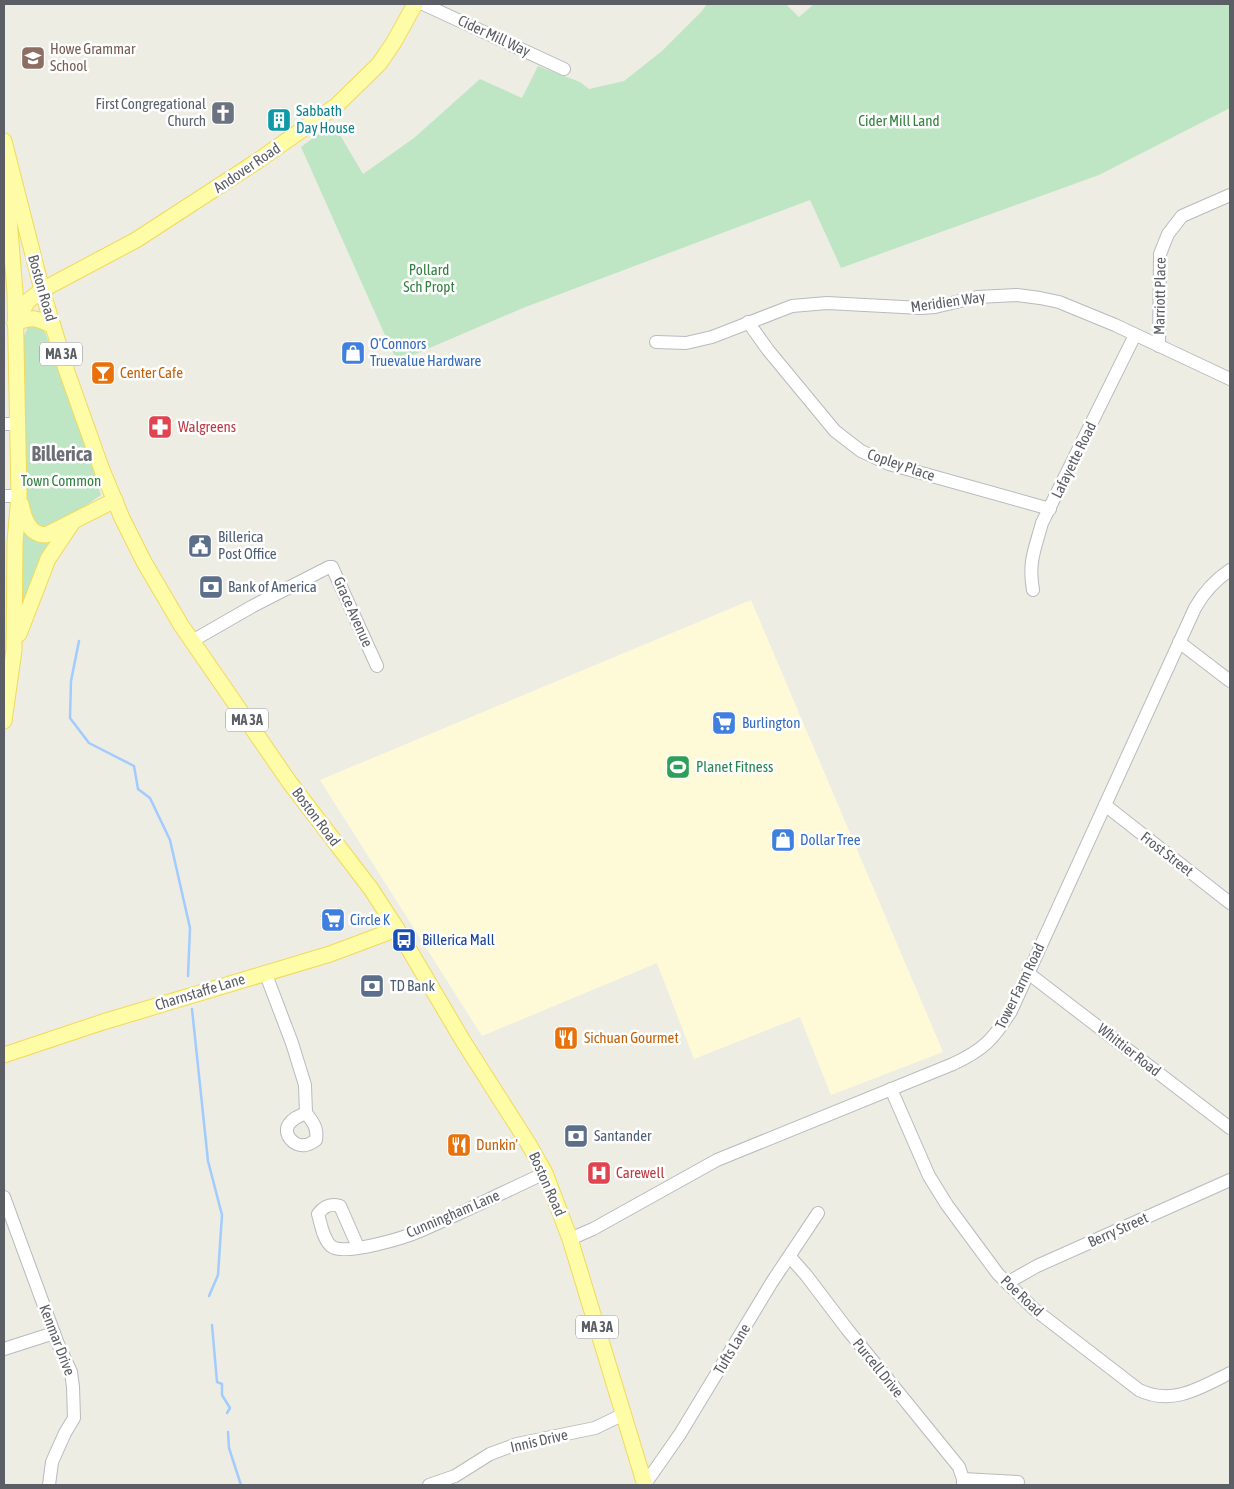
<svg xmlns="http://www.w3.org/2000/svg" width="1234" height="1489" viewBox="0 0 1234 1489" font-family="'Asap Condensed',sans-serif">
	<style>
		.commercial { fill: #fefad8 }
		.green { fill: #bfe6c4 }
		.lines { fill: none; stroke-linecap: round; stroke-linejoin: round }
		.stream { stroke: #a2cbff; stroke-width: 2.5 }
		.minor-casing { stroke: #b8babf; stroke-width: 14 }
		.major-casing { stroke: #f1da59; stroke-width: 17 }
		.minor { stroke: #fff; stroke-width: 12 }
		.major { stroke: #fffca7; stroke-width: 15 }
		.labels { text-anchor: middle; stroke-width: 5; stroke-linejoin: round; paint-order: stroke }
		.shield { fill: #fff; stroke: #8c8e92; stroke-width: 1 }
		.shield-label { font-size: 14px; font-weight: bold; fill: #5b5e64 }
		.street-label { font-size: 15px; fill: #5b5e64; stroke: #fff }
		.education-label { font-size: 15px; fill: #785e54; stroke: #fff; text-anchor: start }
		.worship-label { font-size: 15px; fill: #5b616d; stroke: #fff; text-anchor: end }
		.culture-label { font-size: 15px; fill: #0d838f; stroke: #fff; text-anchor: start }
		.park-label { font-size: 15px; fill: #348241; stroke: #fff }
		.shop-label { font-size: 15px; fill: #366cbe; stroke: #fff; text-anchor: start }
		.food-label { font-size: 15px; fill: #c56008; stroke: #fff; text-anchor: start }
		.health-label { font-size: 15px; fill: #be3a42; stroke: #fff; text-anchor: start }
		.service-label { font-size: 15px; fill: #4e5e75; stroke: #fff; text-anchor: start }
		.leisure-label { font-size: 15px; fill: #27864d; stroke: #fff; text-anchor: start }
		.transit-label { font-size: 15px; fill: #164399; stroke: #fff; text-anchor: start }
		.district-label { font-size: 20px; font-weight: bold; fill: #6c7076; stroke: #fff }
	</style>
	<rect width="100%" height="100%" fill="#eeede3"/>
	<path class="commercial" d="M751,600L943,1052L831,1095L800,1017L694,1059L657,963L482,1036L320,780Z"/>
	<g class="green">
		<path d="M707,4H786L799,17L814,4H1230V108L1099,175L841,268L810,200L523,308L397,362L301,147L333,123L363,174L414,138L480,79L522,98L538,66L580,82L589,89L624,81L662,51L702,11Z"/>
		<path d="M39,326L45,332L83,437L101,495L55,527L22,604V534L26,484L23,338L28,327Z"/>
	</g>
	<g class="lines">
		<g class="stream">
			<path d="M79,641L71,681L70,718L89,743L134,766L138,789L150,798L170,840L190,928L188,976"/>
			<path d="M192,1009L208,1161L222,1215L218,1275L209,1296"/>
			<path d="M212,1325L217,1382L222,1384V1395L230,1408L227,1413"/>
			<path d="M228,1432L229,1448L241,1485"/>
		</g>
		<defs>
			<g id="minor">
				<path d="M423,4L564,69"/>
				<path d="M748,322L768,350L835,431L861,451L889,464L1050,509"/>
				<path d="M656,342L686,343L712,337L792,306L827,303L921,308L935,307L977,297L1017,295L1040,298L1059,302L1115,325L1230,379"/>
				<path d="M1159,346L1160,254L1168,234L1182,216L1230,195"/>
				<path d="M4,424H16"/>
				<path d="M4,496H19"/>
				<path d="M1033,590C1028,562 1035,549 1042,523L1135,335"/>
				<path d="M192,641L253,606L329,567H332L377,666"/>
				<path d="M1179,642L1230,681"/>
				<path d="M1105,805L1230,903"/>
				<path d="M265,972L292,1043L305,1085L306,1113"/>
				<path d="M1028,973L1230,1128"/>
				<path d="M891,1089L929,1176L947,1205L998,1274L1034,1309L1139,1390C1172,1406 1200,1388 1230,1373"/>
				<path d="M306,1113C313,1122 318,1128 316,1140C313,1142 308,1145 305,1145C294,1147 282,1134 289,1124C293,1118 299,1116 306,1113Z"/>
				<path d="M4,1197L58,1344L71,1372L73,1387L74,1418L65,1433L52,1462L49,1485"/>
				<path d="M570,1239L593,1229L717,1160L953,1064C983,1050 993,1040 1011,1011L1195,608C1204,592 1215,580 1230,570"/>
				<path d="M358,1247L340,1206C330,1203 324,1206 318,1214C321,1224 323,1239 331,1246C343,1257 406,1237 420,1231C462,1213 504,1192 545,1173"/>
				<path d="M790,1257L806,1275L847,1329L959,1467L963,1479"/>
				<path d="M1007,1283L1037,1266L1230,1180"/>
				<path d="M4,1349L54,1333"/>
				<path d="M645,1484L680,1434L772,1282L818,1213"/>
				<path d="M429,1485L455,1476L490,1454L517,1444L595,1428L624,1414"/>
				<path d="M963,1485V1479L1018,1482"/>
			</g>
			<g id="major">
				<path d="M4,141L42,290L67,372L102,470L122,518L144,562L181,625L290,783L371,889L397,929L463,1041L528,1143L545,1173L570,1239L645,1485"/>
				<path d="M15,323L28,301L42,290L136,240L256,162L336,106L379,64L394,42L415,4"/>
				<path d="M15,323C33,316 36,318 53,326"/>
				<path d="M21,504C24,518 29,535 46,535L115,500"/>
				<path d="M19,634L48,559L72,523"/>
				<path d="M4,721L14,650L15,542L19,496L15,292L6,181"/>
				<path d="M4,1055L103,1022L330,954L397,929"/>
			</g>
		</defs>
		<use href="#minor" class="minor-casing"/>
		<use href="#major" class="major-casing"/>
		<use href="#minor" class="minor"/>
		<use href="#major" class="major"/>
	</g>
	<defs>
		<symbol id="school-square" viewBox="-11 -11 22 22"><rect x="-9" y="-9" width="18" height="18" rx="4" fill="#8d6e63" stroke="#fff"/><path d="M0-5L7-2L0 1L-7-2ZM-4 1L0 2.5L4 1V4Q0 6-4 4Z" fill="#fff"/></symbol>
		<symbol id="church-square" viewBox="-11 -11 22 22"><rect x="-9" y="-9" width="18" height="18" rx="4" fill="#6b7280" stroke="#fff"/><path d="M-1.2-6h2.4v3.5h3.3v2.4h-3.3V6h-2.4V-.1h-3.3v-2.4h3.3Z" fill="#fff"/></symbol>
		<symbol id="building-square" viewBox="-11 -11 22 22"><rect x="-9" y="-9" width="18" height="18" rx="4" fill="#0f9aa8" stroke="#fff"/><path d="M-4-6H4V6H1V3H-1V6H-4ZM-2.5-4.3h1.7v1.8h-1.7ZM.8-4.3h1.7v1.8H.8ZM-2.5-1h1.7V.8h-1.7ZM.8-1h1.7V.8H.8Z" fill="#fff"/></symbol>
		<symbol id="shop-square" viewBox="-11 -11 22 22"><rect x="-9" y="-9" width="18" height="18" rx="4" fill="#3f7fe0" stroke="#fff"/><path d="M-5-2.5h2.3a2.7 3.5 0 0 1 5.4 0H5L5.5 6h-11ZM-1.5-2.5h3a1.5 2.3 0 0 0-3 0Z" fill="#fff"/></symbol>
		<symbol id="bar-square" viewBox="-11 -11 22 22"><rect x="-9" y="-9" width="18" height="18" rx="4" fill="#e8710a" stroke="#fff"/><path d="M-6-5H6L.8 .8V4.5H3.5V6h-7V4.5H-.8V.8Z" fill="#fff"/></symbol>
		<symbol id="pharmacy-square" viewBox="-11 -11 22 22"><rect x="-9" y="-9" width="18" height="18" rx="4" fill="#e0444e" stroke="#fff"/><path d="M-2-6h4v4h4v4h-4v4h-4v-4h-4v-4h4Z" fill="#fff"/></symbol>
		<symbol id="civic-square" viewBox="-11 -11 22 22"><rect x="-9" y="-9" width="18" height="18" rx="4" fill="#5c6f8a" stroke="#fff"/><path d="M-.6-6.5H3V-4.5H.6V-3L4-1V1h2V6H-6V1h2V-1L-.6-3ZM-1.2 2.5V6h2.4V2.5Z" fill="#fff"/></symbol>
		<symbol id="bank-square" viewBox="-11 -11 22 22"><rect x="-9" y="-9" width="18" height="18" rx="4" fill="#5c6f8a" stroke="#fff"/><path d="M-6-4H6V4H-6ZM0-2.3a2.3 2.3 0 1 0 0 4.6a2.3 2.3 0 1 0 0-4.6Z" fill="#fff"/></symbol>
		<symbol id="supermarket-square" viewBox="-11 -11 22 22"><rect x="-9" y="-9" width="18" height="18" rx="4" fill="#3f7fe0" stroke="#fff"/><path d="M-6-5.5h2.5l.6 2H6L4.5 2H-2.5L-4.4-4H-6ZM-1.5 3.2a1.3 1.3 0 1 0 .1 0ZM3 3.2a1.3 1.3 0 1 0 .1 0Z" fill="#fff"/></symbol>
		<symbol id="stadium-square" viewBox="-11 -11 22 22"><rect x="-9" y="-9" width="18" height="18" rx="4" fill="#2e9e5b" stroke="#fff"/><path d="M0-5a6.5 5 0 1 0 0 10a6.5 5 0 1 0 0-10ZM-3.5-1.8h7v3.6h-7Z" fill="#fff"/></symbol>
		<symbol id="bus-square" viewBox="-11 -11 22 22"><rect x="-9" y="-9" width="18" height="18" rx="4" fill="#1a4fb4" stroke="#fff"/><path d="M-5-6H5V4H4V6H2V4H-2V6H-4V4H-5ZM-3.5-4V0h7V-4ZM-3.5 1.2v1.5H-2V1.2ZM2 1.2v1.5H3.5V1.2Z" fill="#fff"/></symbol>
		<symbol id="restaurant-square" viewBox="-11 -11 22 22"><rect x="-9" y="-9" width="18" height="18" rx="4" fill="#e8710a" stroke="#fff"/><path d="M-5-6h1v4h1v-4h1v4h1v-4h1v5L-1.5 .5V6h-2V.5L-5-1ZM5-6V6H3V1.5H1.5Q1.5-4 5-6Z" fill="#fff"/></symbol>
		<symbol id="hospital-square" viewBox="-11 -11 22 22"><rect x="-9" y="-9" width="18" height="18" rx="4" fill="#e0444e" stroke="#fff"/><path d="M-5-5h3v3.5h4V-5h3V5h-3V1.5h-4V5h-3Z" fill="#fff"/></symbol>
	</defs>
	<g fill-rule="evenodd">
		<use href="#school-square" x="19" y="44" width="28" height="28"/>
		<use href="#church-square" x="209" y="99" width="28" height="28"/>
		<use href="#building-square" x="265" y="106" width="28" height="28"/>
		<use href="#shop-square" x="339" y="339" width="28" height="28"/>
		<use href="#bar-square" x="89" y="359" width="28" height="28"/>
		<use href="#pharmacy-square" x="146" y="413" width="28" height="28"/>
		<use href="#civic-square" x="186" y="532" width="28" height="28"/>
		<use href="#bank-square" x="197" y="573" width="28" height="28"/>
		<use href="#supermarket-square" x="710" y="709" width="28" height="28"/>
		<use href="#stadium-square" x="664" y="753" width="28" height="28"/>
		<use href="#shop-square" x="769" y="826" width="28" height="28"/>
		<use href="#supermarket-square" x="319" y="906" width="28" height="28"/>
		<use href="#bus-square" x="390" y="926" width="28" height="28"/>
		<use href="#bank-square" x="358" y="972" width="28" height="28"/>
		<use href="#restaurant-square" x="552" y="1024" width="28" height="28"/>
		<use href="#bank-square" x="562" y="1122" width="28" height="28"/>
		<use href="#restaurant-square" x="445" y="1131" width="28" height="28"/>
		<use href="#hospital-square" x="585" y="1159" width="28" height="28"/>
	</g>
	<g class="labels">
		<g class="shield">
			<rect x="40" y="342.5" width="42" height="23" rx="4"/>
			<rect x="226" y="708.5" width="42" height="23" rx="4"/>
			<rect x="576" y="1315.5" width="42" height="23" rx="4"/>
		</g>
		<g class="shield-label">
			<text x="61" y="359">MA 3A</text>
			<text x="247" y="725">MA 3A</text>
			<text x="597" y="1332">MA 3A</text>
		</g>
		<g class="street-label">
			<text transform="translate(494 36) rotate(25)" y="5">Cider Mill Way</text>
			<text transform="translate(247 168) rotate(-34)" y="5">Andover Road</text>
			<text transform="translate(42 288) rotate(74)" y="5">Boston Road</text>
			<text transform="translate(1160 296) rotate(-89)" y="5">Marriott Place</text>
			<text transform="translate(948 302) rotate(-8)" y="5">Meridien Way</text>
			<text transform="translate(1074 460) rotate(-64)" y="5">Lafayette Road</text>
			<text transform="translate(901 465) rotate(19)" y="5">Copley Place</text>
			<text transform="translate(353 612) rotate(66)" y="5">Grace Avenue</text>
			<text transform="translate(316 817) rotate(53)" y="5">Boston Road</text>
			<text transform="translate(1167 854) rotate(38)" y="5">Frost Street</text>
			<text transform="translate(1020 986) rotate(-64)" y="5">Tower Farm Road</text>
			<text transform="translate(200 992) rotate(-17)" y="5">Charnstaffe Lane</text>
			<text transform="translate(1129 1050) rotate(38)" y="5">Whittier Road</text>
			<text transform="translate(547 1184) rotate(66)" y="5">Boston Road</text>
			<text transform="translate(453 1214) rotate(-23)" y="5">Cunningham Lane</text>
			<text transform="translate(1118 1230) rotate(-24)" y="5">Berry Street</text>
			<text transform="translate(1022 1296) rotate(43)" y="5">Poe Road</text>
			<text transform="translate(57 1340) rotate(69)" y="5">Kenmar Drive</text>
			<text transform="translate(732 1349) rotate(-59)" y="5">Tufts Lane</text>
			<text transform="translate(878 1368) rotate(51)" y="5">Purcell Drive</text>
			<text transform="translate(539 1441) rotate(-13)" y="5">Innis Drive</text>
		</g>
		<g class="education-label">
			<text x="50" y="54">Howe Grammar<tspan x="50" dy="17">School</tspan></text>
		</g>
		<g class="worship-label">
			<text x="206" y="109">First Congregational<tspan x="206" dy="17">Church</tspan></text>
		</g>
		<g class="culture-label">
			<text x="296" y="116">Sabbath<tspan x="296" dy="17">Day House</tspan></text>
		</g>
		<g class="park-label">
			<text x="899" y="126">Cider Mill Land</text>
			<text x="429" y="275">Pollard<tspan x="429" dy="17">Sch Propt</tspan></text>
			<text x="61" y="486">Town Common</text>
		</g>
		<g class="shop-label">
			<text x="370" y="349">O'Connors<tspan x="370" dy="17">Truevalue Hardware</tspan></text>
			<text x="742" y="728">Burlington</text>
			<text x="800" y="845">Dollar Tree</text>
			<text x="350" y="925">Circle K</text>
		</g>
		<g class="food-label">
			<text x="120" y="378">Center Cafe</text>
			<text x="584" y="1043">Sichuan Gourmet</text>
			<text x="476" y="1150">Dunkin'</text>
		</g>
		<g class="health-label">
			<text x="178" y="432">Walgreens</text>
			<text x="616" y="1178">Carewell</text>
		</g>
		<g class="service-label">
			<text x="218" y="542">Billerica<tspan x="218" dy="17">Post Office</tspan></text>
			<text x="228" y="592">Bank of America</text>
			<text x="390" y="991">TD Bank</text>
			<text x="594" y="1141">Santander</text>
		</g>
		<g class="leisure-label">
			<text x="696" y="772">Planet Fitness</text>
		</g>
		<g class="transit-label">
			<text x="422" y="945">Billerica Mall</text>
		</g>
		<g class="district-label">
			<text x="62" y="461">Billerica</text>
		</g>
	</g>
	<rect width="1234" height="1489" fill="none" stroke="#5b5e64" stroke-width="10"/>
</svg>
